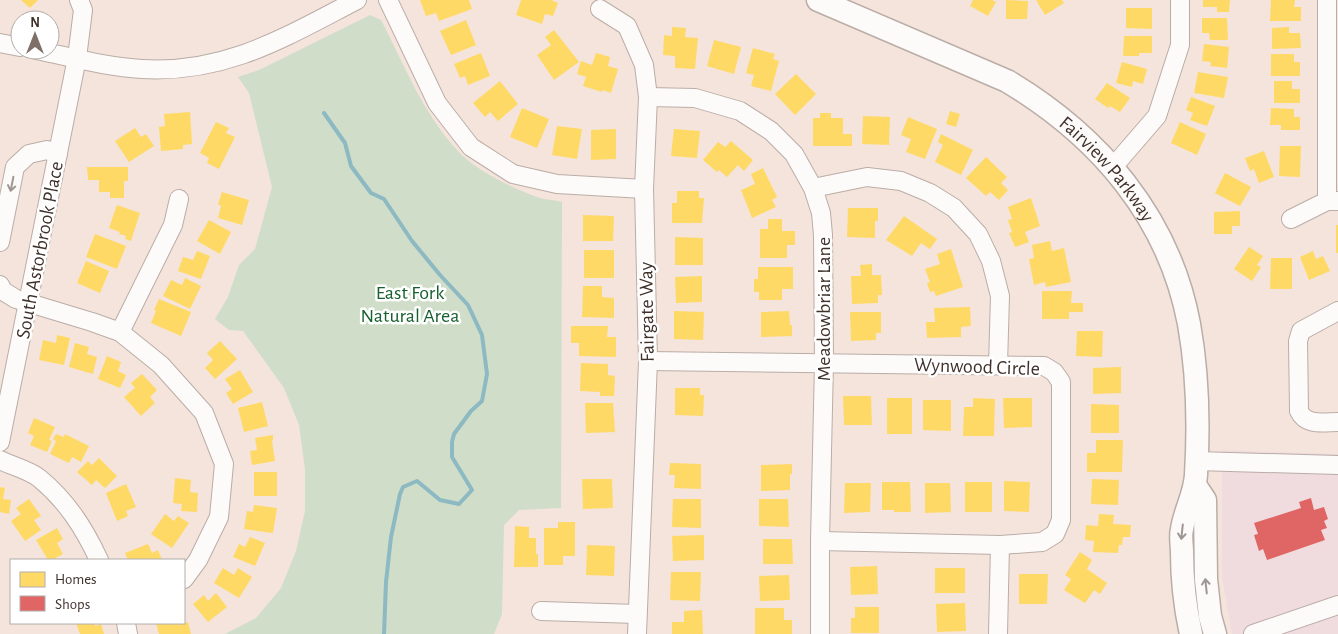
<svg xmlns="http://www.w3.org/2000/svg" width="1338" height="634" viewBox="0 0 1338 634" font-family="'Alegreya Sans',sans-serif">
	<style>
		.commercial { fill: #f0dcdf }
		.green { fill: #d0ddc9 }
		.homes { fill: #ffd966 }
		.shops { fill: #e06666 }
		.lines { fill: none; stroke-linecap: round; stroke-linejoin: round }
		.stream { stroke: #8db9c2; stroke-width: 4 }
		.minor-casing { stroke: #baada6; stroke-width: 20 }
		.major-casing { stroke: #baada6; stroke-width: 25 }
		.minor { stroke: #fdfbfa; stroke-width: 18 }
		.major { stroke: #fdfbfa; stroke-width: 22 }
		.oneway { stroke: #9e9692 }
		.labels { text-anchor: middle; stroke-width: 5; stroke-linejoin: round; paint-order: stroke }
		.street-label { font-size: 20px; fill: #3f312a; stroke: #fff }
		.park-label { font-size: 20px; fill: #19602f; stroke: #fff }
	</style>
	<rect width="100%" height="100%" fill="#f4e4dc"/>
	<path class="commercial" d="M1222,450L1338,454V634H1232L1222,577Z"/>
	<path class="green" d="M370,15L381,20C404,64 423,114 458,151C475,170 515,190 540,198C547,200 555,200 562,202L561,508L519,510L504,525L502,614L494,634H225L256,618L281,588L296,551L305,511V469L299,425L284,388L243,331L229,330L215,319L228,297L239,265L255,249L272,187L249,93L238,77L259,70Z"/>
	<g class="homes">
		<path d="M21,0H38L30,8Z"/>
		<path d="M420,0H469L472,9L439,21L436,13L426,16Z"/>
		<path d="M521,0H551L558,3L553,16L545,14L542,24L516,15Z"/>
		<path d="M973,0H992L996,2L988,16L970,6Z"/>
		<path d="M1006,0L1028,1L1027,19H1006Z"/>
		<path d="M1036,0H1062L1064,3L1045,15Z"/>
		<path d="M1203,0H1230L1229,12H1217V7H1203Z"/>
		<path d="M1271,0H1295L1294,7H1301V21H1270Z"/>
		<path d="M1126,8H1152V29L1126,28Z"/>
		<path d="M1202,18H1227L1228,40H1210L1209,33H1202Z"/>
		<path d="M466,20L476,45L451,55L440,31Z"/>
		<path d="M672,27L686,28L685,37L698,38L695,69L675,68V56L663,55L664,35L672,36Z"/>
		<path d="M1289,27V33H1300L1301,48L1272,49V28Z"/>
		<path d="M554,30L579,62L554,80L537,55L551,45L545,37Z"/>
		<path d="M1124,36H1152V53H1139V56H1123Z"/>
		<path d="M714,40L741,47L734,74L707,66Z"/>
		<path d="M1204,44L1229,47L1227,68L1210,66L1211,62L1202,61Z"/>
		<path d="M753,48L775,54L773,59L779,61L771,91L751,86L754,75L746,73Z"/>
		<path d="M481,53L490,76L468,85L465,76L460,78L454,64Z"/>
		<path d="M596,53L610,57L608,66L618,69L611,93L603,90L602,92L583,86L586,77L577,74L581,61L592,65Z"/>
		<path d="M1271,54H1294V62H1300V76H1271Z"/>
		<path d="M1122,62L1147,69L1143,84L1133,81L1132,87L1116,83Z"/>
		<path d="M1198,72L1228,77L1224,98L1194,93Z"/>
		<path d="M796,74L816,94L795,115L775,94Z"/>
		<path d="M500,81L518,104L498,121L490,112L485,117L473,103Z"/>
		<path d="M1274,81H1292V89H1300V103H1274Z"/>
		<path d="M1107,83L1130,98L1120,112L1110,106L1108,108L1095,99Z"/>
		<path d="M1191,97L1215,106L1207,126L1190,120L1193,113L1186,110Z"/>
		<path d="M522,108L549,119L537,148L510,137Z"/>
		<path d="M1271,108L1294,109V117H1300V130H1281V125H1270Z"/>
		<path d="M950,111L960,114L956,127L946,124Z"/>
		<path d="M190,112L192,144L183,145V149L161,151L159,127L165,126L164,114Z"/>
		<path d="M820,113H831V118H843V134H852V146H813V118H820Z"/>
		<path d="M863,116L890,117L889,145L862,144Z"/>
		<path d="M908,117L937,129L925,159L906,152L911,139L901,135Z"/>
		<path d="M216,122L229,128L226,133L235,137L219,169L207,163L209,158L200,153Z"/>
		<path d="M1180,122L1206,134L1197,155L1171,143Z"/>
		<path d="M557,126L582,129L577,159L552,155Z"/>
		<path d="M135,128L141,137L146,134L154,146L129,162L115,141Z"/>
		<path d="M616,129V159L591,160V130Z"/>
		<path d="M674,129L700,131L697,158L671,156Z"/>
		<path d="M941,134L973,150L961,175L935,162L943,145L938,142Z"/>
		<path d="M731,141L753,160L744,171L738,165L727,177L719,170L717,172L703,160L718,142L725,147Z"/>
		<path d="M1280,146H1301L1300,177L1279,176Z"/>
		<path d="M1264,151L1274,177L1259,183L1254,169L1250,171L1245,158Z"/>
		<path d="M986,157L1007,177L1001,183L1008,190L999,200L990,192L986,196L966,178Z"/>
		<path d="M87,167H128V181H124V198H110V192H99V180H88Z"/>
		<path d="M763,168L777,197L772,200L776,207L752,218L741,190L755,184L751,174Z"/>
		<path d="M1225,173L1251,187L1240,206L1215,193Z"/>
		<path d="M677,191H699V198H704L702,223H672V203H677Z"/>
		<path d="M222,192L249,200L242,225L218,218L221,206L218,204Z"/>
		<path d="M1031,198L1040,226L1025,232L1029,242L1015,247L1009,233L1012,232L1008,220L1012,219L1008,207Z"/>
		<path d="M117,205L140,213L131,241L125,239L126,236L119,234L120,232L109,228Z"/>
		<path d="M848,208H878V221H875V238L847,237Z"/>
		<path d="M1240,211V226H1232V234H1214V212Z"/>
		<path d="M583,215L614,216L613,241H583Z"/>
		<path d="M904,216L937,239L930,249L921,243L912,256L886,240Z"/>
		<path d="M768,219H782V231H795V245H787V258H760V229H768Z"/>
		<path d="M209,220L231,232L220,254L197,241Z"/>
		<rect x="1336" y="225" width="2" height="28"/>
		<path d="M95,234L126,246L117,269L86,257Z"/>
		<path d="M675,237L703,238V265H675Z"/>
		<path d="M1050,241L1052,251L1064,248L1071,282L1046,287L1045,282L1034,285L1029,259L1034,258L1032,245Z"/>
		<path d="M1249,247L1263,256L1257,265L1261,267L1252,281L1234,269Z"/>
		<path d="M951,249L963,287L936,296L934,291L930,292L927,283L930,282L925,269L940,264L937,254Z"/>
		<rect x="584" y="250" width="30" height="28"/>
		<path d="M197,251L210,256L201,279L178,271L183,257L193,260Z"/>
		<path d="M1313,251L1316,259L1323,256L1330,271L1309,280L1300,257Z"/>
		<path d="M1271,258H1292V289H1270Z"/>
		<path d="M86,261L109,271L100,293L77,283Z"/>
		<path d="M872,264V275H881L882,295H878V303L852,304L851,276H861L860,265Z"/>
		<path d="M758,267H793V289H782V300H759V292H754V279H758Z"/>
		<path d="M702,276V302L676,303L675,277Z"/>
		<path d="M185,278L201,286L190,309L163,296L171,280L182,285Z"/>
		<path d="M583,286H602V297L614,298V318L582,317Z"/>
		<path d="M1042,291H1072L1071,303H1083V312H1069V319H1042Z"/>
		<path d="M159,299L191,312L181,336L151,323L156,311L154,310Z"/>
		<path d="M970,307L971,326L961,327V337L927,338L926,322H935L934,308Z"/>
		<path d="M674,311L704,312L703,340L674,339Z"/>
		<path d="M789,311L790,325H792V336L761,337V312Z"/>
		<path d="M850,312H881V333H876V340L851,341Z"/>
		<path d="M571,326H608L607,337H616V357L579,356V343H571Z"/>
		<path d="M1077,331H1103L1102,357L1076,356Z"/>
		<path d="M57,335L70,338L64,365L39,360L43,340L56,343Z"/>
		<path d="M220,341L237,359L215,379L205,368L213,360L207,353Z"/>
		<path d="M75,343L89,347L87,354L97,357L93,374L69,367Z"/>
		<path d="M107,356L121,362L118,371L126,375L120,388L98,379Z"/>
		<path d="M581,363L608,364V375L615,376L614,396H600V392L580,391Z"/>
		<path d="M1121,367V393L1093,394V368Z"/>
		<path d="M240,370L253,392L233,404L226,393L232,389L225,379Z"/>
		<path d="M142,374L157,390L150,397L155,403L141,416L124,397L135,388L131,383Z"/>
		<path d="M675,388H700V395H704L703,416L675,415Z"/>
		<path d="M843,396H871L872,425H844Z"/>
		<rect x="887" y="398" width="25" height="36"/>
		<path d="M973,398L995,399L994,436H963L964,407H973Z"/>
		<path d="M1003,398H1032V427L1004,428Z"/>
		<path d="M923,400H951V431L923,430Z"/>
		<path d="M262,402L268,426L244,432L238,408Z"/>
		<path d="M585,403H613L615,432L586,433Z"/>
		<path d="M1091,404L1119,405V433H1091Z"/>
		<path d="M34,418L55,427L49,440L52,441L47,452L30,445L34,436L28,433Z"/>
		<path d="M56,434L64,437L65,434L89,446L81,462L72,457L69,463L50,454L56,441L53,439Z"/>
		<path d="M273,435V440L272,441L275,461L252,465L250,451L257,450L255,438Z"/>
		<path d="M1096,440H1123L1122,472H1087V453H1096Z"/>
		<path d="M99,458L117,476L105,488L96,480L92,485L77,472L88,461L92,465Z"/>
		<path d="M670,463L701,464V489L674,488L675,475H669Z"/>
		<path d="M792,464V474H790V490L761,491V465Z"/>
		<rect x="254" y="472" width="23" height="24"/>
		<path d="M175,478L191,480L190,492L198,493L197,512L181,511L182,504L173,503Z"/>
		<path d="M582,479H612L613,508L583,509Z"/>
		<path d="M1092,479L1119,480L1118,505L1091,504Z"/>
		<path d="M1004,481L1030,482L1029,512L1004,511Z"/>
		<path d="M882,482H910L911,512H894V510H882Z"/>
		<rect x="965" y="482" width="27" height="30"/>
		<path d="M845,483H871L870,512L844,513Z"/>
		<path d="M925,483H950L951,512L925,513Z"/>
		<path d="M126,484L136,507L126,511L128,516L117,521L106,493Z"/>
		<path d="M0,487L5,488L3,499L11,500L9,514L0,512Z"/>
		<path d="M29,499L41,516L34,520L41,530L25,541L11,521L21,514L16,508Z"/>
		<path d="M673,499H701V528L672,527Z"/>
		<path d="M759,499H788L789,527L759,526Z"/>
		<path d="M254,505L277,508L273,533L244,529L247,511L253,512Z"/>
		<path d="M165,514L174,521L178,516L189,523L172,548L151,534Z"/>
		<path d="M1099,514L1114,515L1113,524L1131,525L1130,537H1123L1122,545H1119L1118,553L1093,552L1094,541L1085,540L1086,525L1098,526Z"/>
		<path d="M558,522H575V556H563V565H544V528H558Z"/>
		<path d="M515,526L529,527V538H536V554H538V567H514Z"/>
		<path d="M57,528L63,539L57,543L63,554L52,560H48L36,540Z"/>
		<path d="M704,535V560L673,561L672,536Z"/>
		<path d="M250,537L265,543L255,566L233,557L239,544L245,547Z"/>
		<path d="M763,539H792L793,564H763Z"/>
		<path d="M148,544L152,553L158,550L162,560H128L125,553Z"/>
		<path d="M587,545L615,546L614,576L586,575Z"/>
		<path d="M1080,552L1092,560L1087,569L1107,583L1100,594L1094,590L1085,603L1064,590L1071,579L1065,575Z"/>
		<path d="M877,566L878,594L851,595L850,567Z"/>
		<path d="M223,568L234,575L238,568L252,577L239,598L214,583Z"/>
		<rect x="935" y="568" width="30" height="25"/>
		<path d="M671,572H701L700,601L670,600Z"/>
		<path d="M1019,574H1048L1047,604H1019Z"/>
		<path d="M789,575L790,600L760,601L759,576Z"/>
		<path d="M216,593L227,607L208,622L193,604L204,595L208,601Z"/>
		<path d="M965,603L966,631L937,632L936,604Z"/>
		<path d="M855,607H879V633H851V618H855Z"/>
		<path d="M755,608H784V620H792V634H755Z"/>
		<path d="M702,610L703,634H672V622H684V611Z"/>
		<path d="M188,622L191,634H159L156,623L180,624Z"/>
		<path d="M76,623H94L95,626L101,624L104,634H80Z"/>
	</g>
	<path class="shops" d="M1311,498L1314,510L1324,507L1328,519L1324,521L1327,528L1321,530L1325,540L1267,560L1263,549L1259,551L1254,535L1258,534L1254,523L1301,508L1299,502Z"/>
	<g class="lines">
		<path class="stream" d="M324,113L345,143L351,166L371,193L384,199L412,241L440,275L468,305L482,335L487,374L482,401L471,411L454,434L452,442V457L472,490L459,504L440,500L417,481L403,487L400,494L391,537L386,582L384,634"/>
		<defs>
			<g id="minor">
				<path d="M388,0L437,103L471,147L513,174L557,184L644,189"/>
				<path d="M1327,0V201"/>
				<path d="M600,9L627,26L644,65L648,97L644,189L648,361L637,634"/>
				<path d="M0,43L20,47"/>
				<path d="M36,50C71,57 106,67 142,69C226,74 285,37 357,0"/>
				<path d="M648,97L695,98L740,111L771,131L794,154L813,188L821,213L823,235L824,363L820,541V634"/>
				<path d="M1113,167L1157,116L1180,45V0"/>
				<path d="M813,188L867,177L901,181L930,193L954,208L978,234L991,261L1000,296L998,365"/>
				<path d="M1291,219L1327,201H1338"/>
				<path d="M0,242L15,167L29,154L47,150L58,154"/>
				<path d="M0,285L3,291L16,299L92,322L120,332L161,365L204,413L224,464L219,517L198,560L184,579"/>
				<path d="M1338,311L1301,331L1298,341L1299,411C1306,426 1323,422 1338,422"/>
				<path d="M120,332L173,225L179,199"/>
				<path d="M648,361L1044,366L1054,372L1061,382V520L1055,534L1042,542L1000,545L820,541"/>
				<path d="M0,442L77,58L83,10L79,0"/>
				<path d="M0,460C12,466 29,470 39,478C67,501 84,528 99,560"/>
				<path d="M1196,461L1338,465"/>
				<path d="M541,611L637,614"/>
				<path d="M126,623L128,634"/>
				<path d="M998,634L1000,545"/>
				<path d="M1253,634L1338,605"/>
			</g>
			<g id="major">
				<path id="s1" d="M818,0L1007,81C1099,136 1169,217 1189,324C1198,374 1199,425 1196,475C1195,494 1185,510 1182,529C1180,536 1182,545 1182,552C1182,579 1185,607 1191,634"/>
				<path d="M1195,485L1205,500L1206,579L1210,616L1215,634"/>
			</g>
		</defs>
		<use href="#minor" class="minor-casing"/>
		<use href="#major" class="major-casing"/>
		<use href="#minor" class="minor"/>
		<use href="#major" class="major"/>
	</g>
	<defs><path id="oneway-shaft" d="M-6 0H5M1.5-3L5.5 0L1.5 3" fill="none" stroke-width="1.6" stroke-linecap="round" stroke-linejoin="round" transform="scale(1.25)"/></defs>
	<g class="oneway">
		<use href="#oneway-shaft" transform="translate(12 184) rotate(101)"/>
		<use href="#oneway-shaft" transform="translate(1182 532) rotate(96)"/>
		<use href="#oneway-shaft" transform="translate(1206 586) rotate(-96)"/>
	</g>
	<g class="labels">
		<g class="street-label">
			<text dy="7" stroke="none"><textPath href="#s1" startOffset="340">Fairview Parkway</textPath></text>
			<text transform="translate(39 250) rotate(-79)" y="7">South Astorbrook Place</text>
			<text transform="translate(823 309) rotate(-90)" y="7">Meadowbriar Lane</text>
			<text transform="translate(646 312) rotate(-91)" y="7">Fairgate Way</text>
			<text transform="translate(977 366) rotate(2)" y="7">Wynwood Circle</text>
		</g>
		<g class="park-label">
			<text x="410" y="299">East Fork<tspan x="410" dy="23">Natural Area</tspan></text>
		</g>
	</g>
	<rect x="10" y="559" width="175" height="65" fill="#ffffff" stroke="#b2adaa"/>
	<rect x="20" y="572" width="25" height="15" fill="#ffd966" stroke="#b2adaa"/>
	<text x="55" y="584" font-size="15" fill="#3f312a">Homes</text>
	<rect x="20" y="596" width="25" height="15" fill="#e06666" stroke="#b2adaa"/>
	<text x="55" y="609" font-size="15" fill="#3f312a">Shops</text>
	<g transform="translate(35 35)"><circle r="24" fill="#ffffff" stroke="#b2adaa"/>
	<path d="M0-4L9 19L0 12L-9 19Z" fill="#7e7068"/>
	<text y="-8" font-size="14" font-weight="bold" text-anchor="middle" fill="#3f312a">N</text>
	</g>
</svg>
